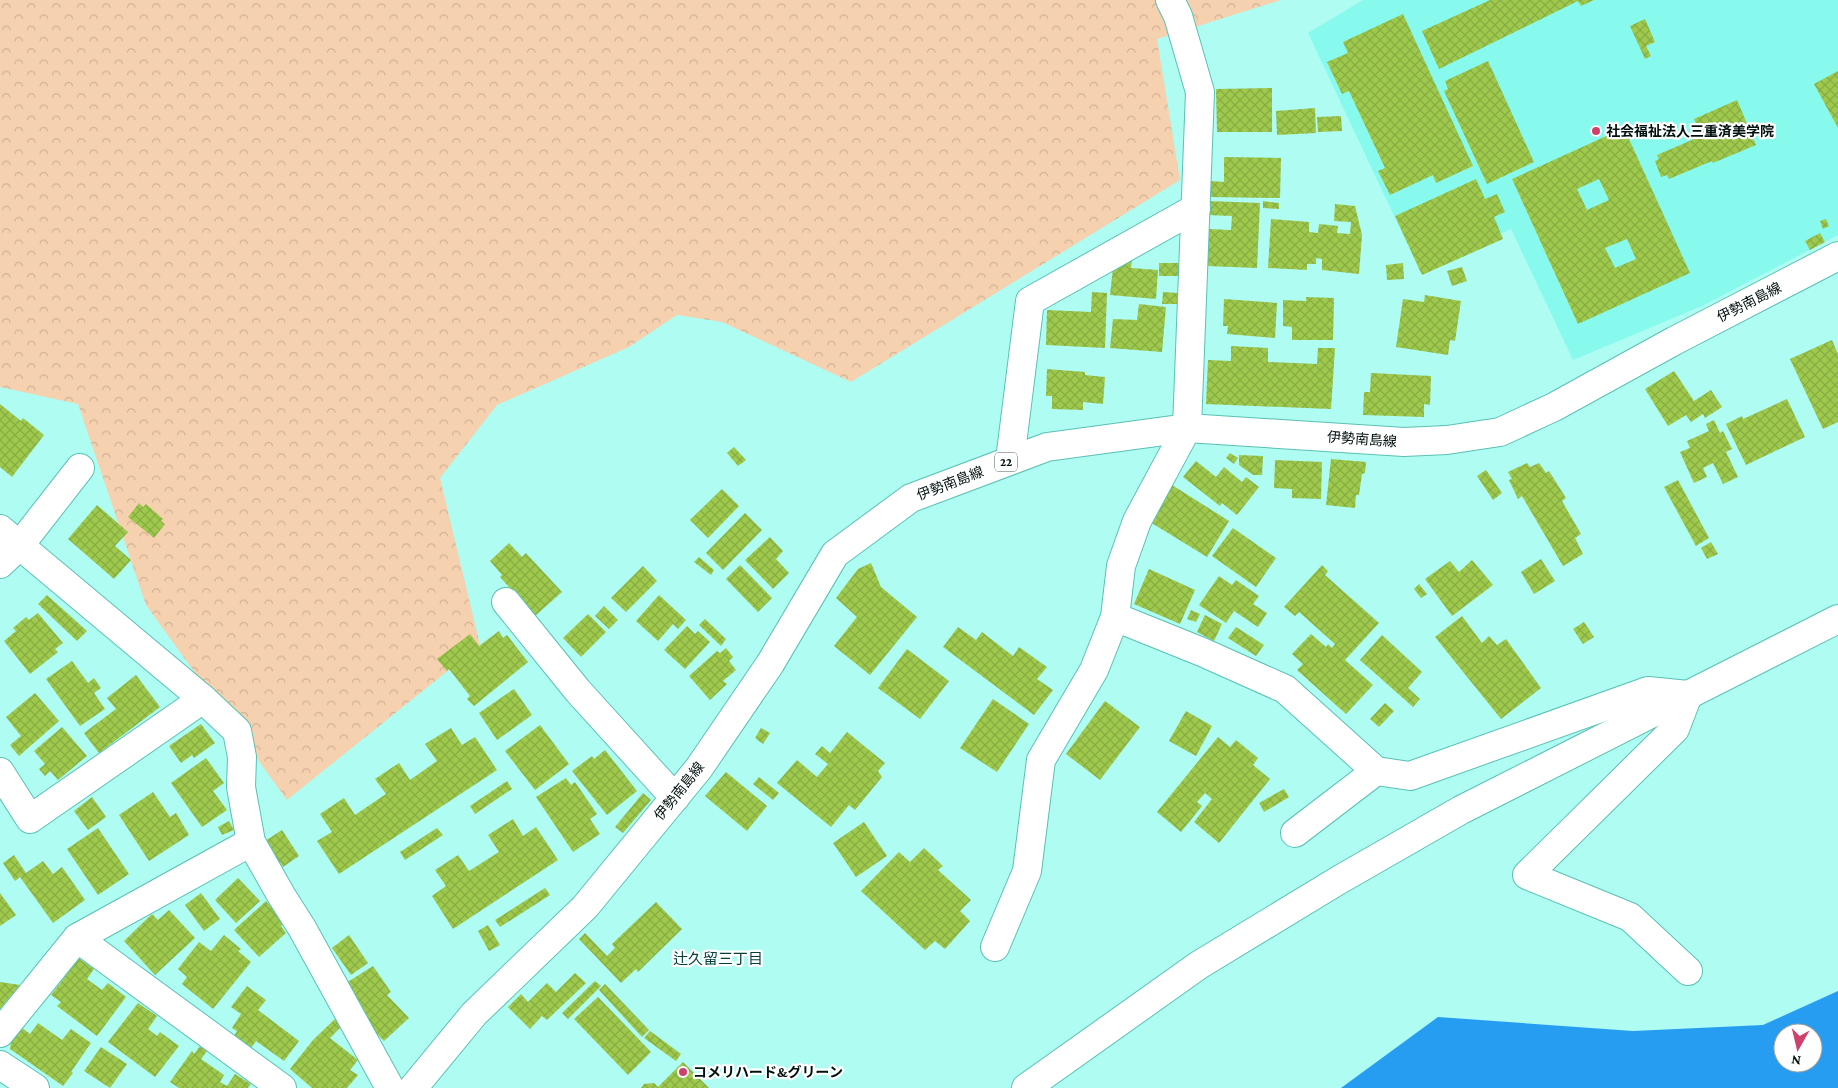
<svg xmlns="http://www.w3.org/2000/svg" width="1838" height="1088" viewBox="0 0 1838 1088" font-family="'Crimson Pro','Noto Sans JP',serif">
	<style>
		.built { fill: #88faed }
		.forest { fill: url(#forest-crowns) }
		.water { fill: #269df1; fill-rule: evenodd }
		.building { fill: url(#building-cross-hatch); fill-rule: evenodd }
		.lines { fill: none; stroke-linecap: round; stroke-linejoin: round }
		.street-casing { stroke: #5ac0b5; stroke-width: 30 }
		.primary-casing { stroke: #5ac0b5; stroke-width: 30 }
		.street { stroke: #fff; stroke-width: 28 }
		.primary { stroke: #fff; stroke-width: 28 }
		.poi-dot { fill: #cf416d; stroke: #fff; stroke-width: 2 }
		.labels { text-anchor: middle; stroke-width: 4.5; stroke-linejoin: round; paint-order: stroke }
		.shield { fill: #fff; stroke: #4c5857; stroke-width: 1 }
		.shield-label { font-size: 12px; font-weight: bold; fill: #00110f }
		.poi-label { font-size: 14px; font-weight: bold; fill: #00110f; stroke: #fff; text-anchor: start }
		.street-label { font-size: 14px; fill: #00110f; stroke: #fff }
		.neighbourhood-label { font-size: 15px; fill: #03413c; stroke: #fff }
	</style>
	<defs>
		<pattern id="forest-crowns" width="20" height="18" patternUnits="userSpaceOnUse" patternTransform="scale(1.25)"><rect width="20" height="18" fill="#f5d1af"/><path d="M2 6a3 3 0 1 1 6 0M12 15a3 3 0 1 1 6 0" fill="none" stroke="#d0b295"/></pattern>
		<pattern id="building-cross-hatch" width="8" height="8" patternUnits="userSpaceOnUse" patternTransform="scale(1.25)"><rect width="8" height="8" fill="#9fc94d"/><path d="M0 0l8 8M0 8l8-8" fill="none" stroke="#87ac42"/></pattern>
	</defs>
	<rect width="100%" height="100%" fill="#aefcf2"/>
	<path class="built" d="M1363,0H1838V235L1702,306L1573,360L1511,229L1420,271L1308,33Z"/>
	<path class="forest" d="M0,0H1281L1157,39L1180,180L851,382L722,322L677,315L629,347L497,405L440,478L480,645L287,800L146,605L78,404L0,387Z"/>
	<path class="water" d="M1838,991V1088H1341L1438,1017L1633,1031L1763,1025ZM1783,1033H1813V1063H1783Z"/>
	<g class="building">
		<path d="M1490,0H1594L1581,6L1578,1L1439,69L1422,31Z"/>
		<path d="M1403,14L1473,166L1436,183L1433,175L1390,195L1378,171L1385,168L1349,91L1342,94L1327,62L1348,53L1343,42Z"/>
		<path d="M1645,19L1655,42L1646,46L1651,56L1645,59L1630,26Z"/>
		<path d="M1488,61L1534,162L1487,184L1444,91L1448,89L1445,81Z"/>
		<path d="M1838,71V128L1814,84Z"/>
		<path d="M1272,88V132H1217L1216,89Z"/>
		<path d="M1737,100L1756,145L1713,163L1712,161L1669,179L1667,175L1661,177L1655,161L1659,159L1657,155L1701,136L1694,119Z"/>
		<path d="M1315,108L1316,133L1277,135L1276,111Z"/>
		<path d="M1341,116L1342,131L1318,132L1317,117Z"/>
		<path d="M1624,128L1690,273L1578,324L1512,179ZM1599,179L1609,200L1587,210L1577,189ZM1627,239L1636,259L1615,268L1605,248Z"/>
		<path d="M1224,157L1281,158L1280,198L1210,197L1211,181L1224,182Z"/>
		<path d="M1476,179L1485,199L1497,194L1505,212L1494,217L1503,239L1422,275L1395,216Z"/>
		<path d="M1208,201L1260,203L1257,268L1207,266L1209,229L1231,230L1232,216L1207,215Z"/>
		<path d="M1263,201L1279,203V209L1263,208Z"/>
		<path d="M1335,204L1355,206L1362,235L1359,274L1322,270V259L1316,258V264H1307V270L1268,268L1271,219L1309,222V232L1318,233L1319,224L1338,226L1337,233L1350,234L1351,222L1334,221Z"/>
		<path d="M1826,219L1829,226L1823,229L1820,221Z"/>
		<path d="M1820,233L1825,242L1810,250L1805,241Z"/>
		<path d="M1114,259L1132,260L1131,268L1158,270L1156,299L1110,295Z"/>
		<rect x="1159" y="263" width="20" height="13"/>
		<path d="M1403,263L1404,279L1387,280L1386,265Z"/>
		<path d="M1462,267L1467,281L1452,286L1447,271Z"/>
		<path d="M1092,292L1107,293L1105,348L1046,345L1047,310L1091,312Z"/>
		<path d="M1163,292L1177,293V304H1162Z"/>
		<path d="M1425,295L1461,301L1455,341L1450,340L1448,355L1396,347L1403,299L1424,302Z"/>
		<path d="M1306,297L1334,298L1333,340H1292V327L1283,326V300L1306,301Z"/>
		<path d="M1224,299L1277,303L1275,338L1227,334L1228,326H1223Z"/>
		<path d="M1139,304L1166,307L1162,352L1110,348L1113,319L1137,320Z"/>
		<path d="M1832,340L1838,354V422L1823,429L1790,359Z"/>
		<path d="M1231,346L1268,348V362L1317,364L1318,348H1335L1331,409L1206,404L1208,360L1231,361Z"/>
		<path d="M1047,369L1085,372V375L1105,377L1103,404L1083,402V410L1052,409V396H1046Z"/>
		<path d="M1674,371L1694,401L1711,390L1722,407L1705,418L1703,414L1691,422L1686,415L1668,426L1645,389Z"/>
		<path d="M1371,373L1431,376L1430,405L1424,404V417L1363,415L1364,392H1370Z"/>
		<path d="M1787,399L1805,437L1746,465L1726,424L1742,416L1743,419Z"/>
		<path d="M0,404L21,421L23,418L44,435L12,477L0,467Z"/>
		<path d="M1714,420L1720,433L1723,431L1732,449L1726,452L1738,477L1723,484L1713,463L1703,468L1707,477L1694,483L1680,452L1690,448L1687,441L1709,431L1706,424Z"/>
		<path d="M734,447L746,460L738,466L727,453Z"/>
		<path d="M1230,453L1238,458L1234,464L1226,458Z"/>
		<path d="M1239,455L1263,456L1262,475H1253L1239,465Z"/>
		<path d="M1331,459L1366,462L1365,473L1362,474L1359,495H1356L1355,508L1326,505Z"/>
		<path d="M1275,460L1322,462L1321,499L1292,498V489L1274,488Z"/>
		<path d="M1196,461L1216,477L1224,467L1242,482L1246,477L1259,487L1237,515L1222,503L1220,506L1183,477Z"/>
		<path d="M1527,463L1530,467L1539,463L1546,473L1549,471L1566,498L1562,501L1581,534L1575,538L1583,554L1563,566L1522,496L1518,499L1509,480L1512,479L1508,472Z"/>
		<path d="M1486,470L1502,493L1493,500L1477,476Z"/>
		<path d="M1678,480L1709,538L1696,546L1664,487Z"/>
		<path d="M1172,485L1229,521L1207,557L1150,522Z"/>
		<path d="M722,489L739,506L708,538L690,520Z"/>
		<path d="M139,503L143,507L146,504L163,519L161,521L165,524L154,538L128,517Z"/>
		<path d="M97,505L128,532L115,546L131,560L114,579L68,539Z"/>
		<path d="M745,513L762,530L723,570L706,553Z"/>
		<path d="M1233,528L1276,558L1256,587L1212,556Z"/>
		<path d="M770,537L783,551L776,559L789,573L773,589L745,560Z"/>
		<path d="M1711,542L1718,554L1707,559L1701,548Z"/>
		<path d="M509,543L522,557L526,553L562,592L535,616L500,577L502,575L490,561Z"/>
		<path d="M699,557L714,570L711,575L694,562Z"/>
		<path d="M1541,559L1555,581L1534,594L1521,572Z"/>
		<path d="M1472,560L1493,585L1452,616L1425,579L1450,561L1459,572Z"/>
		<path d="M871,563L881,587L917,617L870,675L834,646L857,617L836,598L858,569Z"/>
		<path d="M740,565L772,598L758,612L726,579Z"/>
		<path d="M1322,565L1328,571L1325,575L1379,623L1345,660L1373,685L1346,714L1297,670L1303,664L1292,654L1311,634L1326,647L1328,644L1332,648L1335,644L1299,612L1295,616L1284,607Z"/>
		<path d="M643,566L657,581L626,612L611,598Z"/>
		<path d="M1149,569L1195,590L1180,624L1134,604Z"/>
		<path d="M1219,576L1232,585L1236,580L1259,596L1253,604L1267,613L1258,627L1234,611L1226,623L1199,605Z"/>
		<path d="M1419,584L1427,594L1421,598L1414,589Z"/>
		<path d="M47,595L87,631L77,641L38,604Z"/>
		<path d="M659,595L686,620L678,629L673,624L658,641L636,621Z"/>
		<path d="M604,606L618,620L609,629L595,616Z"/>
		<path d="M1191,610L1200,614L1196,622L1187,619Z"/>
		<path d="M38,613L63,643L55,649L58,652L30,674L4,641L16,631L13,628L26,617L29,620Z"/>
		<path d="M588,614L606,632L581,657L563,638Z"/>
		<path d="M1205,615L1222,624L1214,641L1197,632Z"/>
		<path d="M1462,616L1482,643L1489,636L1497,645L1506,639L1541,688L1501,719L1435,637Z"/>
		<path d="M705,619L726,639L721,646L699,625Z"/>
		<path d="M1584,622L1594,637L1583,644L1573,629Z"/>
		<path d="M687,626L695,634L698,631L710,642L685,669L664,650Z"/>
		<path d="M958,627L976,640L982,632L1013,656L1019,647L1047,667L1037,679L1053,690L1034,715L943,647Z"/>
		<path d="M1236,627L1264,645L1256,656L1228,638Z"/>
		<path d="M499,631L503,638L507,635L528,662L474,706L467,699L470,696L449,669L447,671L437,659L470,634L479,646Z"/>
		<path d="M1382,635L1422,672L1408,688L1420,699L1413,707L1360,660Z"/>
		<path d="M726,648L733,657L729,661L736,670L723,681L727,684L710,700L689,676L717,651L720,653Z"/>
		<path d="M907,649L949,681L920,719L878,688Z"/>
		<path d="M72,661L88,683L94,678L101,688L94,693L105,709L80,726L46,679Z"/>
		<path d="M136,675L160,707L99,753L84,733L116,709L107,698Z"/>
		<path d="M514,689L532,715L497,740L479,713Z"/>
		<path d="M35,693L59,721L19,756L10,745L21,736L6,717Z"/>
		<path d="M993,699L1029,724L997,772L960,748Z"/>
		<path d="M1105,701L1140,727L1100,780L1066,754Z"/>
		<path d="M1385,703L1394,711L1379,727L1370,719Z"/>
		<path d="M1186,711L1212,726L1196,756L1169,741Z"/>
		<path d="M201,724L215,743L194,758L192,755L181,763L169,746Z"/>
		<path d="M540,725L569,764L535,790L505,751Z"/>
		<path d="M62,727L87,756L58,780L50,771L45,776L39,769L45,764L34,751Z"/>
		<path d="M451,728L462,745L475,737L497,770L339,874L317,841L332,832L320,814L344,798L355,815L386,794L375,779L399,763L410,780L437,761L425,744Z"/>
		<path d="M761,728L770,733L763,744L755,738Z"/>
		<path d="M847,732L885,763L878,771L882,777L855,810L849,805L831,827L777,783L797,760L817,777L828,764L815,754L822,746L830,753Z"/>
		<path d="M1218,737L1230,747L1236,740L1258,758L1253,765L1270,779L1219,843L1194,822L1212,799L1205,793L1197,802L1202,806L1181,832L1157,812Z"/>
		<path d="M605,750L637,791L607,815L572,771L592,756L594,759Z"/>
		<path d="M206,758L224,783L213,791L227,810L202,827L171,783Z"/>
		<path d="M726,772L767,806L747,831L705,796Z"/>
		<path d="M759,777L779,793L773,800L753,784Z"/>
		<path d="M566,778L571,785L575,782L597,814L590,819L600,834L573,852L536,797Z"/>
		<path d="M507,781L512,789L475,814L470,806Z"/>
		<path d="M1284,789L1289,797L1264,812L1259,803Z"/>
		<path d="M153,792L170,817L176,813L189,835L149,861L119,815Z"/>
		<path d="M643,793L651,800L623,833L615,827Z"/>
		<path d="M92,797L106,817L88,830L74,811Z"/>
		<path d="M513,819L523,836L536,827L558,860L453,929L432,896L446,886L435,870L458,855L469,871L499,852L488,835Z"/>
		<path d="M229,821L234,830L222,835L218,827Z"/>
		<path d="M864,822L887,856L856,877L833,843Z"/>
		<path d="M98,828L129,874L98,895L67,849Z"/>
		<path d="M437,828L443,835L405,860L400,852Z"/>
		<path d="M282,830L299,856L283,867L265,841Z"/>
		<path d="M924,848L943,866L938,870L971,900L960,911L970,921L945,949L935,941L925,950L861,891L899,852L910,862Z"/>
		<path d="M14,855L26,873L43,861L53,874L62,867L85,900L53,923L20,877L15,881L3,863Z"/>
		<path d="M238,878L260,901L236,923L215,900Z"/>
		<path d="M545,888L550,895L500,927L495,920Z"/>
		<path d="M0,893L16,915L0,926Z"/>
		<path d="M201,893L220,919L204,931L185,905Z"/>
		<path d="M266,901L285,923L281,926L286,933L259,957L234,930Z"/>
		<path d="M656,902L682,929L638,972L636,969L621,983L579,939L585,933L607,956L615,948L612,944Z"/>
		<path d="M169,910L195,938L155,975L124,941L152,914L158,920Z"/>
		<path d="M488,925L500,945L489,951L478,931Z"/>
		<path d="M224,935L241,949L238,951L251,962L213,1009L182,984L187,977L178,969L199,942L211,951Z"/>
		<path d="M349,935L368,963L351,975L332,948Z"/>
		<path d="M80,959L94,969L87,979L102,990L108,983L126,997L97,1036L57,1006L61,1002L51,995L67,974L64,971L73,960Z"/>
		<path d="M373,966L391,992L387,995L409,1018L384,1041L362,1019L343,985Z"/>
		<path d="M575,973L586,983L547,1020L542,1016L530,1029L508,1007L521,994L528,1002L547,983L556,992Z"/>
		<path d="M595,981L601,986L568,1019L562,1013Z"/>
		<path d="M0,982L20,985L0,1009Z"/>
		<path d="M605,984L649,1030L642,1037L599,990Z"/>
		<path d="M247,986L266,1000L258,1010L299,1041L284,1061L256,1041L251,1048L234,1036L237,1031L232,1028L241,1014L231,1007Z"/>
		<path d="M598,997L651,1052L628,1075L574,1019Z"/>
		<path d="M138,1003L157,1016L148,1029L157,1036L160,1032L179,1046L155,1077L108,1042Z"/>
		<path d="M335,1019L342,1026L330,1038L358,1060L350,1070L358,1075L347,1088H312L290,1069L313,1040Z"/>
		<path d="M38,1023L62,1040L71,1029L91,1043L71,1072L73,1073L63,1086L10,1049L11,1041L21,1027L30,1034Z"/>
		<path d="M650,1031L681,1054L676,1061L644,1038Z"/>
		<path d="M200,1046L207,1051L201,1059L224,1075L220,1082L227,1086L235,1074L251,1084L248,1088H179L170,1082L192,1051L194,1054Z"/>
		<path d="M101,1047L127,1064L110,1088L84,1071Z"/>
		<path d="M683,1062L709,1088H641L644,1084L654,1083L658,1087Z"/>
	</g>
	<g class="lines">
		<defs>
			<g id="street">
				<path d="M1010,460L1030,301L1196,208"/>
				<path d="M0,529L203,699L237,731L242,757L241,787L251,842L281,895L302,928L390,1088"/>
				<path d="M0,564L20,545L80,468"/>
				<path d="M506,602L578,691L675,798"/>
				<path d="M1115,617L1202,652L1285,689L1376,771L1410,776L1648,691L1688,695L1675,729L1527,875L1630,917L1688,971"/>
				<path d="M0,772L30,819L203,699"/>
				<path d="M1295,833L1376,771"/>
				<path d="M77,938L282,1088"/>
				<path d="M995,947L1027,871L1041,760L1094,670L1115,617L1121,566L1137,521L1187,428L1200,92L1178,16L1170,0"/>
				<path d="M0,1033L77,938L251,842"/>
				<path d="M0,1065L35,1088"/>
				<path d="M1026,1088L1199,965L1339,880L1461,810L1838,619"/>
			</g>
			<path id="primary" d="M413,1088L474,1014L585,907L699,768L770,664L835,554L911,498L1047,447L1187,428L1404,442L1447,440L1500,432L1554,407L1674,341L1838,256"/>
		</defs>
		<use href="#street" class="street-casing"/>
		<use href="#primary" class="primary-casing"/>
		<use href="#street" class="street"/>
		<use href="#primary" class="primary"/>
	</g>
	<g class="poi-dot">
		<circle cx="1596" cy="131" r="5"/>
		<circle cx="683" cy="1072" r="5"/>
	</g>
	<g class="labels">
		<rect class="shield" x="995" y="452.5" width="22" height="19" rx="4"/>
		<g class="shield-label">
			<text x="1006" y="466">22</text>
		</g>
		<g class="poi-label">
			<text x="1606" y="136">社会福祉法人三重済美学院</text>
			<text x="693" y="1077">コメリハード&amp;グリーン</text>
		</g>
		<g class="street-label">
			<text transform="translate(1749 302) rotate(-27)" y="5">伊勢南島線</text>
			<text transform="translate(1362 439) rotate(4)" y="5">伊勢南島線</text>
			<text transform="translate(950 483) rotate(-21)" y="5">伊勢南島線</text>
			<text transform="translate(679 791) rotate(-51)" y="5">伊勢南島線</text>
		</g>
		<g class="neighbourhood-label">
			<text x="718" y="964">辻久留三丁目</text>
		</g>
	</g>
	<g transform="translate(1798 1048) rotate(188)"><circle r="24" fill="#ffffff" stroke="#99a09f"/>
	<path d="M0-4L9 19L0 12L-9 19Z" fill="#cf416d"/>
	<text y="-8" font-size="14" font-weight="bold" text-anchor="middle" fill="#00110f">N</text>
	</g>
</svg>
